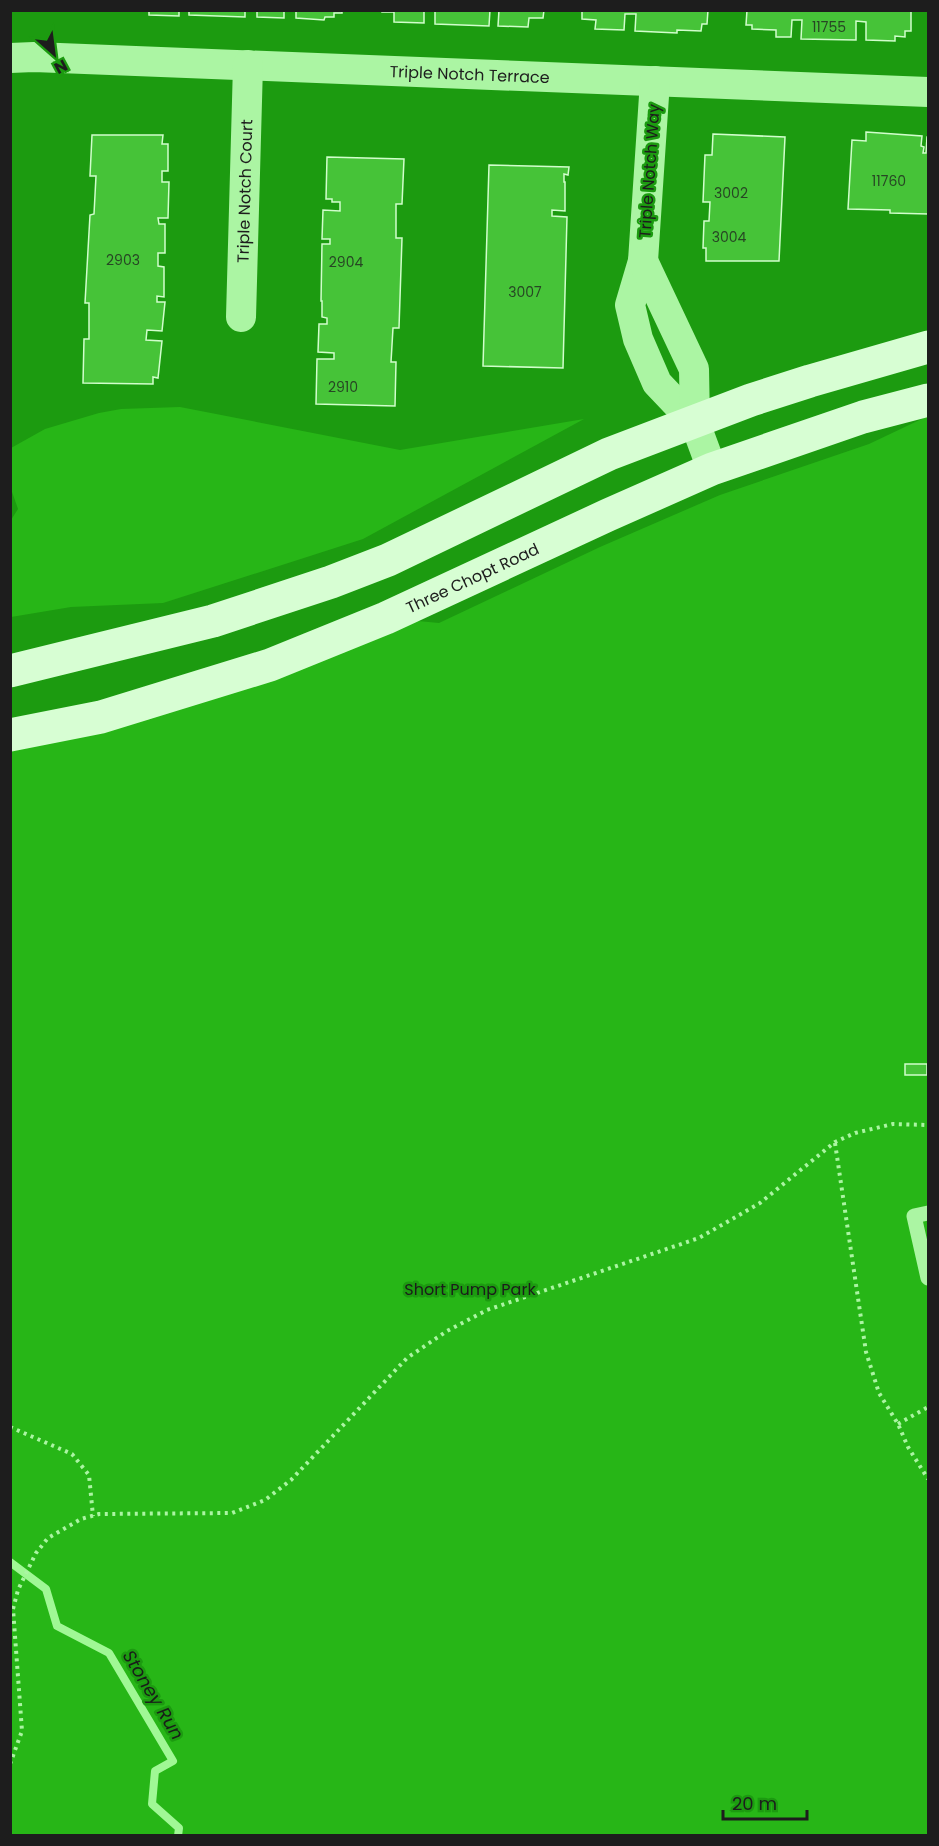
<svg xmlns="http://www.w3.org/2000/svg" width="939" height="1846" viewBox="0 0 939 1846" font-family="Poppins,sans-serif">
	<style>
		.green { fill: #27b617 }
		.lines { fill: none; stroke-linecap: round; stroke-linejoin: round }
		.stream { stroke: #a0f895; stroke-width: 8 }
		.building { fill: #46c338; stroke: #d1fecc; stroke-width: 1.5 }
		.path { stroke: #abf5a3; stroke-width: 4; stroke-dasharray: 3 4.5; stroke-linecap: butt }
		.lane { stroke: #abf5a3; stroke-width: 15 }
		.street { stroke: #abf5a3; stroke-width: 30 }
		.secondary { stroke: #d7fed3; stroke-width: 33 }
		.labels { text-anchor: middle; stroke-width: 5; stroke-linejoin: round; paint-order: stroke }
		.number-label { font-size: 14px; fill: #274624 }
		.street-label { font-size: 16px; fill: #1d1d1d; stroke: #1c9b10 }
		.park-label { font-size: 16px; fill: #1b1d1a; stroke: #1c9b10 }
		.water-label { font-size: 18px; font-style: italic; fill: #191d19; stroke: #1c9b10 }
	</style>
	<rect width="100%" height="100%" fill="#1c9b10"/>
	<g class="green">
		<path d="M180,407L400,450L584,419L363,539L163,603L71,607L11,617V520L18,509L11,489V448L45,429L99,413L121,409Z"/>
		<path d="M928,416V1835L11,1836V742L386,618L439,623L600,547L720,495L869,444Z"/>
	</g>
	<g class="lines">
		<path class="stream" d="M10,1562L46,1589L57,1626L109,1653L173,1761L155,1771L152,1804L179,1828L178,1836"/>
	</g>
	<g class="building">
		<path d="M149,10H179V16L149,15Z"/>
		<path d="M189,10H245V17L189,15Z"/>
		<path d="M257,10H284V18L257,17Z"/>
		<path d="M296,10H342V13H334V17H325L324,20L296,18Z"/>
		<path d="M382,10H424V23L394,22V12H382Z"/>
		<path d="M435,10H490L489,26L435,24Z"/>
		<path d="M499,10H544L543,18H529L528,27L498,26Z"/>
		<path d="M582,10H708L707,24H702L701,31L677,30V33L635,31L636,14H625L624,30L595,29L596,20L582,19Z"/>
		<path d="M747,10H911V31H905V37L895,36V41L866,40V22L856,21V40L801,39L802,20H792L791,37H776V30L752,29V25H746Z"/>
		<path d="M866,132L922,136L921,146L924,147L923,153H926L927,137H928V214L890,213V210L848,209L852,140L866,141Z"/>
		<path d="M713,134L785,137L779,261H706V248H703L704,221H709L710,202H703L705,155H712Z"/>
		<path d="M92,135H163L162,144H168V171H162V182H169L168,218H158L159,224H165V253H158V266L164,267V297L157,296V302H165L162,331L147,330L146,340L162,341L158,378L153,377V384L83,383L84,339H89V303H85L90,215L94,214L96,176H90Z"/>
		<path d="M327,157L404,159L402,204H396V238H402L399,328H393L391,362H396L395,406L316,404L317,359H334V353L318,352L319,324H327V318L322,317V301H321L322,244H330V239H322L323,210L340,211V202H332V199H326Z"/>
		<path d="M489,165L569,167L568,175L564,174V182H565V211L552,210V216L567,217L563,368L483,366Z"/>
		<rect x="905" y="1064" width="22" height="11"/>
	</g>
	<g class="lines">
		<g class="path">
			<path d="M835,1143L866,1352L879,1393L898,1424L908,1447L928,1479"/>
			<path d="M898,1424L928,1407"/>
			<path d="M10,1427L72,1454L89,1475L93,1516"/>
			<path d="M10,1764L22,1731L13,1609L18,1590L36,1553L48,1538L81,1519L99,1514L232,1513L265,1500L291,1480L407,1358L447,1331L487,1310L699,1238L760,1203L835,1142L855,1133L893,1124L928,1125"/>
		</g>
		<path class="lane" d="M928,1213L914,1216L928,1278"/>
		<g class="street">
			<path id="s1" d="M10,58L34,57L928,92"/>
			<path d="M655,81L643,261L630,305L638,339L657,383L695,423"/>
			<path d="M643,261L694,369L695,423L712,469"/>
			<path id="s2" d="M241,317L248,65"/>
		</g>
		<g class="secondary">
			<path d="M10,671L213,621L331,582L388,560L609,454L751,400L810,381L928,347"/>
			<path id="s3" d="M10,735L101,717L270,665L386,618L608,515L712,469L863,417L928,400"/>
		</g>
	</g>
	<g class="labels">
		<g class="number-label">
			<text x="829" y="32">11755</text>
			<text x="889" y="186">11760</text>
			<text x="731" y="198">3002</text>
			<text x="729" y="242">3004</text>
			<text x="123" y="265">2903</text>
			<text x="346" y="267">2904</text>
			<text x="525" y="297">3007</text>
			<text x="343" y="392">2910</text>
		</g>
		<g class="street-label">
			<text dy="6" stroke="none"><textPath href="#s1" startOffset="460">Triple Notch Terrace</textPath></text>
			<text transform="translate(649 171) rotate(-86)" y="6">Triple Notch Way</text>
			<text dy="6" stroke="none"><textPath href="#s2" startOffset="126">Triple Notch Court</textPath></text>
			<text dy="6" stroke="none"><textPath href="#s3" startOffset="490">Three Chopt Road</textPath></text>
		</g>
		<g class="park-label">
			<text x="470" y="1295">Short Pump Park</text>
		</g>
		<g class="water-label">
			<text transform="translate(153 1695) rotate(59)" y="6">Stoney Run</text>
		</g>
	</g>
	<rect width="939" height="1846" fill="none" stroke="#1d1d1d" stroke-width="24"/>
	<g transform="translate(54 54) rotate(152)" stroke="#1c9b10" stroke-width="4.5" paint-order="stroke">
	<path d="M0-4.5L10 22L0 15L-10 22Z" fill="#1d1d1d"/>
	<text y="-9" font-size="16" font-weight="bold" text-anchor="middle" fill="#1d1d1d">N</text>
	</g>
	<path d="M723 1810v9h84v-9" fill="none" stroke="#1d1d1d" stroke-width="3"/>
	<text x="732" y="1810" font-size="18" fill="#1d1d1d" stroke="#1c9b10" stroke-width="4.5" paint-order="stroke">20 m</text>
</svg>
